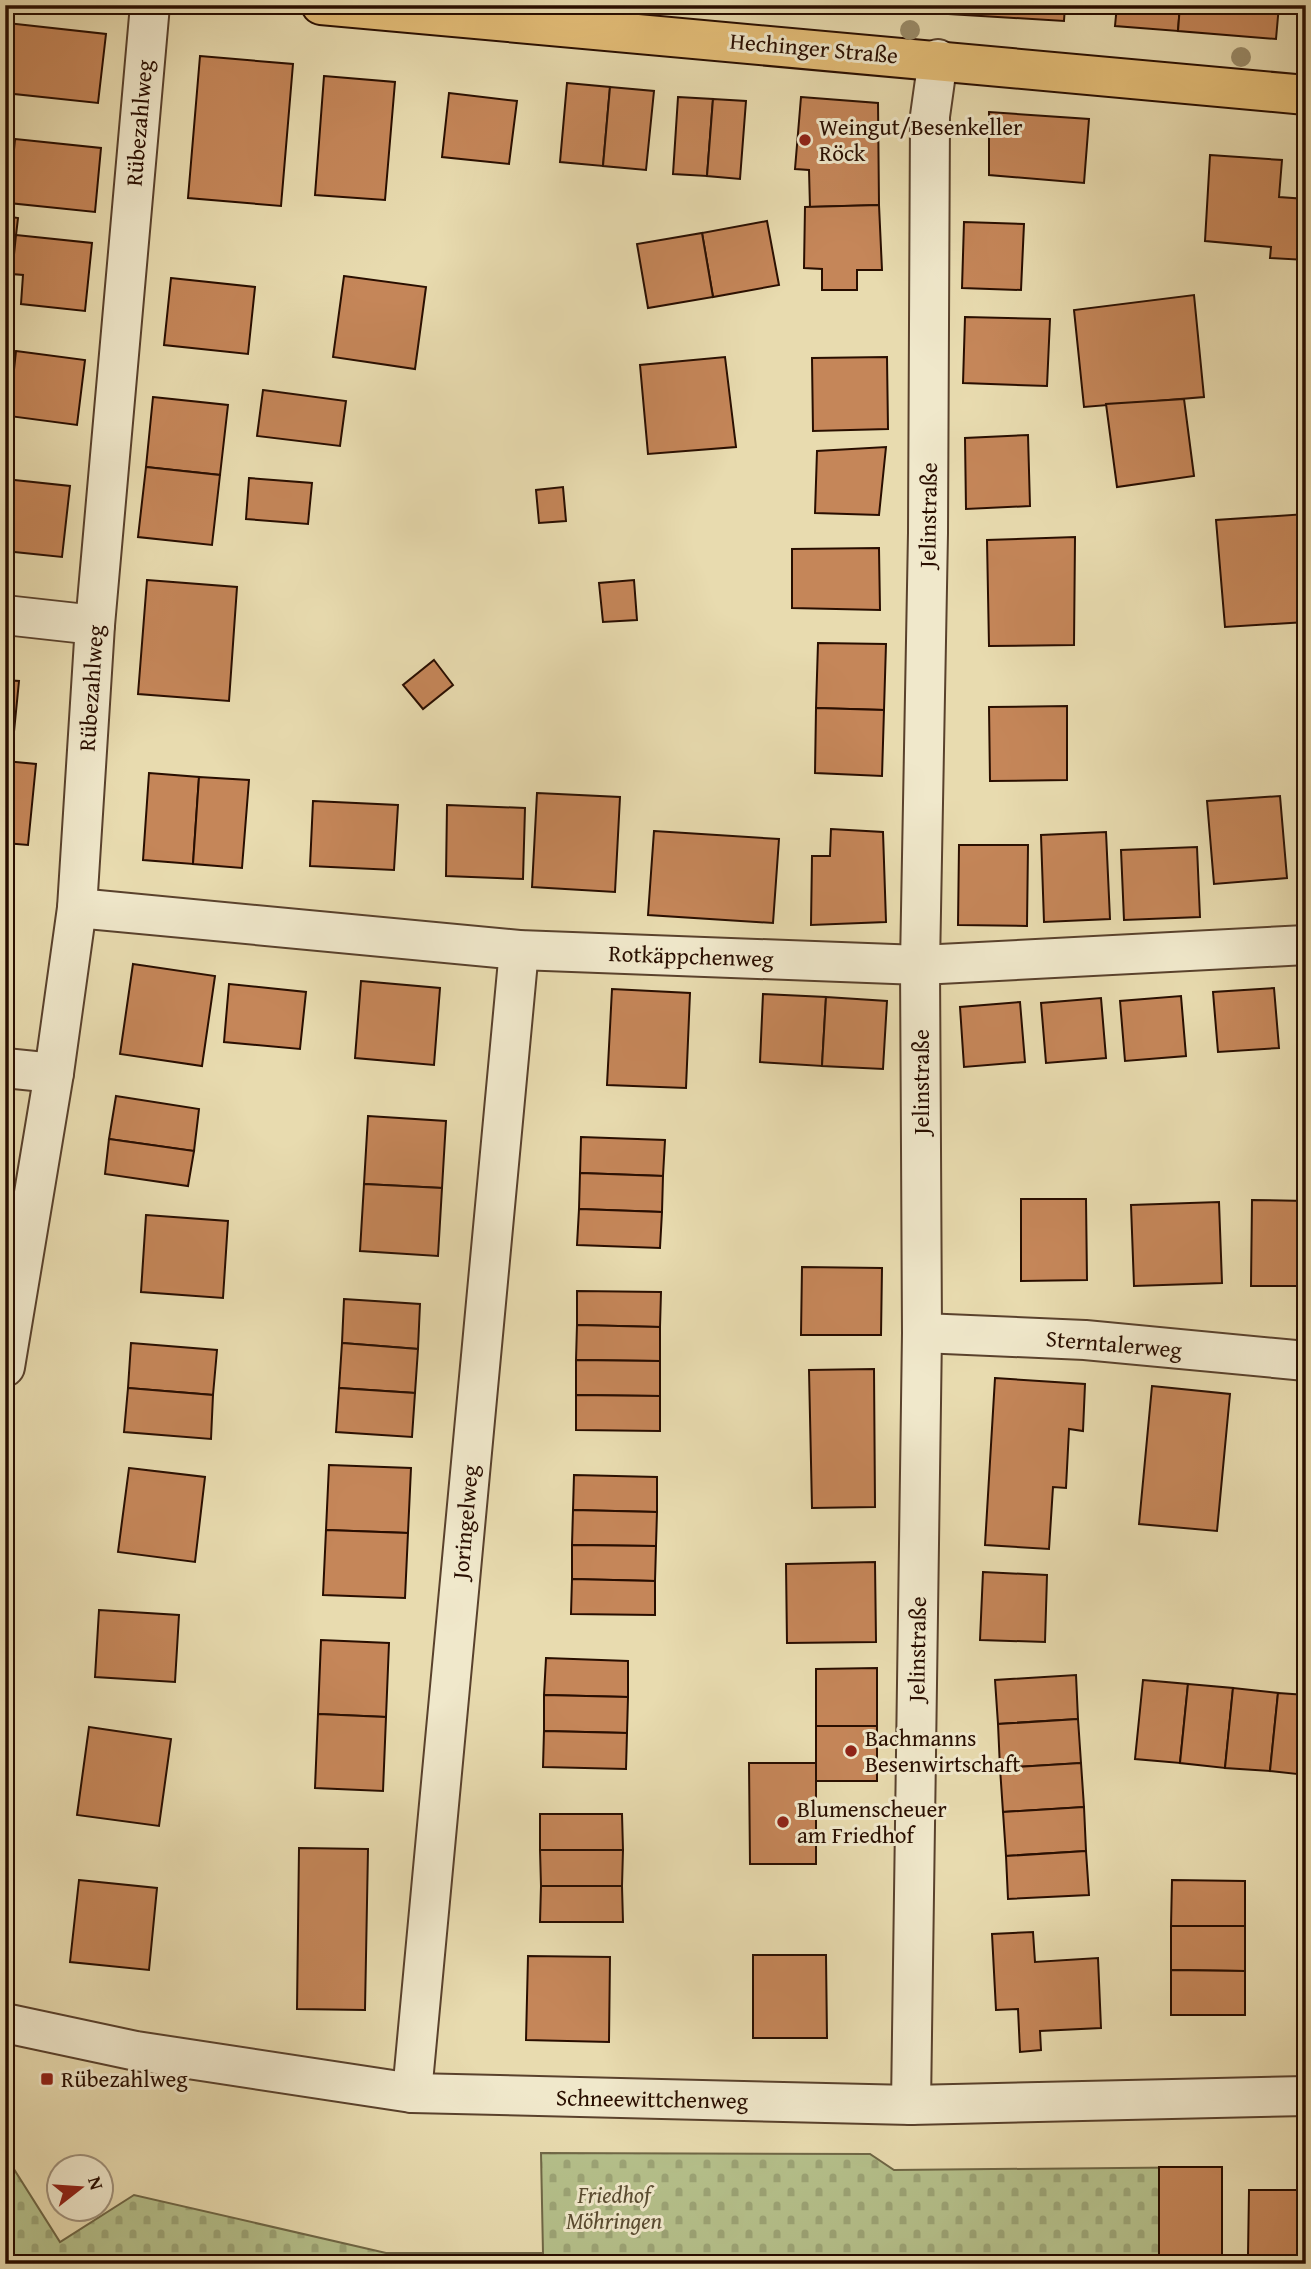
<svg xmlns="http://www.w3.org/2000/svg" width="1311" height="2269" viewBox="0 0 1311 2269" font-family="'Gentium Book Plus',serif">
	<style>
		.cemetery { fill: url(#cemetery-stones); stroke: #6f6746; stroke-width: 2 }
		.building { fill: #c58659; stroke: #290e00; stroke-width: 2 }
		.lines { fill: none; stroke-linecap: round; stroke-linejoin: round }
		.minor-casing { stroke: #59412c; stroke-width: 42 }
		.major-casing { stroke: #290e00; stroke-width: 42 }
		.minor { stroke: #f0e8cb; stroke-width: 38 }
		.major { stroke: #e4be78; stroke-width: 38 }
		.tree { fill: #9a8c6a }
		.poi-dot { fill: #8f2418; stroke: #f0e8cb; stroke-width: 2.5 }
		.labels { text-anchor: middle; stroke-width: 6; stroke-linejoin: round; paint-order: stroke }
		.street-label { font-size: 23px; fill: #290e00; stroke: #f0e8cb }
		.poi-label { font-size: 23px; fill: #290e00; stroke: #f0e8cb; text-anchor: start }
		.park-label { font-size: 23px; font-style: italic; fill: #5a4c31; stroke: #f0e8cb }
	</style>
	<defs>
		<pattern id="cemetery-stones" width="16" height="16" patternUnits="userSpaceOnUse" patternTransform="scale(1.75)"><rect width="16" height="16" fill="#b5c08b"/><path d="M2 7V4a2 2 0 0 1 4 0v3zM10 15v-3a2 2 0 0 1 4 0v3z" fill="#9ca476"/></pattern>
	</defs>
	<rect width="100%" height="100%" fill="#e8dbaf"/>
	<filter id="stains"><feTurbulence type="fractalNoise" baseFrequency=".00286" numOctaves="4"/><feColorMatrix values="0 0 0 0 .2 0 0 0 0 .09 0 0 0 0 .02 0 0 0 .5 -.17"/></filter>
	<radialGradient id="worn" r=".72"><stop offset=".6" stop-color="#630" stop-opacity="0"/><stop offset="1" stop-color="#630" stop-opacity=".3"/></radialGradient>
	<path class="cemetery" d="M541,2153L870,2154L894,2170L1222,2167V2264H5V2155L60,2242L134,2195L386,2253H543Z"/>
	<g class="building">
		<path d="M949,5H1065L1064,21L949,14Z"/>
		<path d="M1117,5H1180L1178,31L1115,26Z"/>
		<path d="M1180,5H1279L1276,39L1178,31Z"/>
		<path d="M7,23L106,34L98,103L5,93Z"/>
		<path d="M200,56L293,64L281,206L188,198Z"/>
		<path d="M324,76L395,82L385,200L315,195Z"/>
		<path d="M567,83L610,87L603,166L560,162Z"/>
		<path d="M610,87L654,91L646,170L603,166Z"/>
		<path d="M449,93L517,101L509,164L442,157Z"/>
		<path d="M678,97L713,99L707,176L673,174Z"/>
		<path d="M801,97L878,103L879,205L810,207L809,170L795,169Z"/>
		<path d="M713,99L746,101L740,179L707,176Z"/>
		<path d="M989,112L1089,119L1084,183L989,175Z"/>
		<path d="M15,139L101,148L95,212L9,203Z"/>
		<path d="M1210,155L1282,160L1279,197L1306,199V260L1270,258L1271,247L1205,241Z"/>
		<path d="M879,205L882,270H857V290H822V269L804,268L805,207Z"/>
		<path d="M5,216L18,218L13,261L5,260Z"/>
		<path d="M767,221L779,285L713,297L702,233Z"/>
		<path d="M964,222L1024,224L1021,290L962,288Z"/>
		<path d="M702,233L713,297L648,308L637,244Z"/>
		<path d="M16,235L92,243L85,311L21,304L23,275L12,274Z"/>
		<path d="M344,276L426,287L415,369L333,357Z"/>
		<path d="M171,278L255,287L248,354L164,345Z"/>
		<path d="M1194,295L1204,397L1084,407L1074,310Z"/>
		<path d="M965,317L1050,319L1047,386L963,383Z"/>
		<path d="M16,351L85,360L77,425L9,416Z"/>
		<path d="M725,357L736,447L648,454L640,365Z"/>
		<path d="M887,357L888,429L813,431L812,358Z"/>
		<path d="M263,390L346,401L340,446L257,436Z"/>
		<path d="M153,397L228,405L220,475L146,467Z"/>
		<path d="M1184,399L1194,476L1117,487L1106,404Z"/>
		<path d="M1028,435L1030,506L966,509L965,438Z"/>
		<path d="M886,447L879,515L815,513L817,451Z"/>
		<path d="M146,467L220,475L212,545L138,537Z"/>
		<path d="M249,478L312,483L308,524L246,519Z"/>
		<path d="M5,479L70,486L62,557L5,551Z"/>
		<path d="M563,487L566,521L539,523L536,490Z"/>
		<path d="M1306,514V622L1225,627L1216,520Z"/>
		<path d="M1075,537L1074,645L989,646L987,540Z"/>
		<path d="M879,548L880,610L792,608V549Z"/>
		<path d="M147,580L237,587L229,701L138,694Z"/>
		<path d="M634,580L637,620L603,622L599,583Z"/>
		<path d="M818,643L886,644L884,710L816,708Z"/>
		<path d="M434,660L453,685L423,709L403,685Z"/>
		<path d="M5,680L19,681L11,762L5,761Z"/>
		<path d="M1067,706V780L990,781L989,707Z"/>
		<path d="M816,708L884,710L882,776L815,773Z"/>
		<path d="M5,761L36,764L28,845L5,843Z"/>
		<path d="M149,773L199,777L193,864L143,860Z"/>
		<path d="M199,777L249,780L242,868L193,864Z"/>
		<path d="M537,793L620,797L615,892L532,887Z"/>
		<path d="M1280,796L1287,878L1214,884L1207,801Z"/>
		<path d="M313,801L398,805L394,870L310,866Z"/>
		<path d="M447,805L525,808L523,879L446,876Z"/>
		<path d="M831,829L883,832L886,922L811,925L812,856H830Z"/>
		<path d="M654,831L779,839L773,923L648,915Z"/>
		<path d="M1106,832L1110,919L1044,922L1041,835Z"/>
		<path d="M959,845H1028L1027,926L958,925Z"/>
		<path d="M1197,847L1200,917L1124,920L1121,850Z"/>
		<path d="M5,891L13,892L5,962Z"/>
		<path d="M133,964L215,976L202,1066L120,1054Z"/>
		<path d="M361,981L440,988L434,1065L355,1058Z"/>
		<path d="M229,984L306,992L300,1049L224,1042Z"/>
		<path d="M1274,988L1279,1048L1218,1052L1213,992Z"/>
		<path d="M612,989L690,993L686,1088L607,1085Z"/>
		<path d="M763,994L826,997L822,1066L760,1062Z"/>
		<path d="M1181,996L1186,1056L1125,1061L1120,1001Z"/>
		<path d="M826,997L887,1001L883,1069L822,1066Z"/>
		<path d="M1101,998L1106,1058L1046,1063L1041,1003Z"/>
		<path d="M1020,1002L1025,1062L964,1067L960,1007Z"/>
		<path d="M116,1096L199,1109L194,1151L109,1139Z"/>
		<path d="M368,1116L446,1121L442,1188L364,1184Z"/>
		<path d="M581,1137L665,1140L663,1176L580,1173Z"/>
		<path d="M109,1139L194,1151L188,1186L105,1174Z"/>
		<path d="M580,1173L663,1176L662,1212L579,1209Z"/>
		<path d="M364,1184L442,1188L438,1256L360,1251Z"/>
		<path d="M1021,1199H1086L1087,1280L1021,1281Z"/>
		<path d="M1252,1200L1306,1201V1286H1251Z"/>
		<path d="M1219,1202L1222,1283L1134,1286L1131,1205Z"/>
		<path d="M579,1209L662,1212L660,1248L577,1245Z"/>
		<path d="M146,1215L228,1221L223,1298L141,1292Z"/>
		<path d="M802,1267L882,1268L881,1335H801Z"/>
		<path d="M577,1291L661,1292L660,1327L577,1325Z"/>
		<path d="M344,1299L420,1304L418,1349L342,1343Z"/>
		<path d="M577,1325L660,1327V1361L576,1360Z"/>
		<path d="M131,1343L217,1350L213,1395L128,1388Z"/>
		<path d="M342,1343L418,1349L415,1393L339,1388Z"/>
		<path d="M576,1360L660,1361V1396L576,1395Z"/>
		<path d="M874,1369L875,1507L812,1508L809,1370Z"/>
		<path d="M995,1378L1085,1384L1083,1431L1069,1429L1066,1488L1053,1487L1049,1549L985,1545Z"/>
		<path d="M1152,1386L1230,1394L1217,1531L1139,1524Z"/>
		<path d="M128,1388L213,1395L211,1439L124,1432Z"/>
		<path d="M339,1388L415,1393L412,1437L336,1432Z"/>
		<path d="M576,1395L660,1396V1431L576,1430Z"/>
		<path d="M329,1465L411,1468L408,1533L326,1530Z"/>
		<path d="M129,1468L205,1477L195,1562L118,1552Z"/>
		<path d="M574,1475L657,1477V1512L573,1510Z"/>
		<path d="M573,1510L657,1512L656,1546L572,1545Z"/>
		<path d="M326,1530L408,1533L405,1598L323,1595Z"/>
		<path d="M572,1545L656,1546L655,1581L572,1579Z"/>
		<path d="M875,1562L876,1642L787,1643L786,1564Z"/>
		<path d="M983,1572L1047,1575L1045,1642L980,1640Z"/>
		<path d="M572,1579L655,1581V1615L571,1614Z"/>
		<path d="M99,1610L179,1615L175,1682L95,1677Z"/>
		<path d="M321,1640L389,1643L386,1717L318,1714Z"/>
		<path d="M546,1658L628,1661V1697L544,1695Z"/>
		<path d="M877,1668V1726H816V1669Z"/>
		<path d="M1076,1675L1078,1719L998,1724L995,1680Z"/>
		<path d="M1143,1680L1188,1684L1180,1763L1135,1759Z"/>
		<path d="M1188,1684L1233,1688L1225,1768L1180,1763Z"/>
		<path d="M1233,1688L1278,1693L1270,1771L1225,1768Z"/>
		<path d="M1278,1693L1306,1695V1775L1270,1771Z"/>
		<path d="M544,1695L628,1697L627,1733L544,1731Z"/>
		<path d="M318,1714L386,1717L383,1791L315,1788Z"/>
		<path d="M1078,1719L1081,1763L1000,1768L998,1724Z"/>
		<rect x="816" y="1726" width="61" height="55"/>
		<path d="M89,1727L171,1739L159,1826L77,1815Z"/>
		<path d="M544,1731L627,1733L626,1769L543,1767Z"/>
		<path d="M749,1763H816V1864H750Z"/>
		<path d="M1081,1763L1084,1807L1003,1812L1000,1768Z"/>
		<path d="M1084,1807L1086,1851L1006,1856L1003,1812Z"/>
		<path d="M540,1814H622L623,1850H540Z"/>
		<path d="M299,1848L368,1849L365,2010L297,2009Z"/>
		<path d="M540,1850H623L622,1886H541Z"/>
		<path d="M1086,1851L1089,1895L1008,1899L1006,1856Z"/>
		<path d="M79,1880L157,1888L149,1970L70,1962Z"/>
		<path d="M1172,1880L1245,1881V1926H1171Z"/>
		<path d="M541,1886H622L623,1922H540Z"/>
		<path d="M1171,1926H1245V1971L1171,1970Z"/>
		<path d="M1033,1932L1035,1962L1098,1958L1101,2028L1040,2031L1041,2050L1020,2052L1018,2009L996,2010L992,1934Z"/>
		<path d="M753,1955H826L827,2038H753Z"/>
		<path d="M528,1956L610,1957L609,2042L526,2040Z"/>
		<path d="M1171,1970L1245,1971V2015H1171Z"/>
		<rect x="1159" y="2167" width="63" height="97"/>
		<path d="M1249,2190H1306V2255H1248Z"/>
	</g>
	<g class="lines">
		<defs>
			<g id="minor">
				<path d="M5,615L95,625"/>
				<path d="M77,908L519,950L920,965L1306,945"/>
				<path d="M5,1068L54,1073"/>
				<path d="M922,1333L1085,1340L1306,1361"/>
				<path d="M5,1367L54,1073L77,908L95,625L150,5"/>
				<path d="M5,2023L136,2051L412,2093L911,2105L1306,2096"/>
				<path d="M412,2093L519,950"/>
				<path d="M911,2105L922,1333L920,965L928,533L930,116L938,59"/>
			</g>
			<path id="major" d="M321,5L1306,95"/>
		</defs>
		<use href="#minor" class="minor-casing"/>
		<use href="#major" class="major-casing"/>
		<use href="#minor" class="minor"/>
		<use href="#major" class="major"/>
	</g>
	<g class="tree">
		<circle cx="910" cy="30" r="10"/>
		<circle cx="1241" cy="57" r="10"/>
	</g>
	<g class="poi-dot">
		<circle cx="805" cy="140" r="7"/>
		<circle cx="851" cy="1751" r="7"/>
		<circle cx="783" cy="1822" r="7"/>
		<rect x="40" y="2072" width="14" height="14" rx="3.5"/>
	</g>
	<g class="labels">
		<g class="street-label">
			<text transform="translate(814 48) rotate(5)" y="8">Hechinger Straße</text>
			<text transform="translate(139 123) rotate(-85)" y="8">Rübezahlweg</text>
			<text transform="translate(928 515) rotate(-89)" y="8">Jelinstraße</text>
			<text transform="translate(91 688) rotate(-86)" y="8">Rübezahlweg</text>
			<text transform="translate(691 956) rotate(2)" y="8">Rotkäppchenweg</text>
			<text transform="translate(921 1082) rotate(-90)" y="8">Jelinstraße</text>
			<text transform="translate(1114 1344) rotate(5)" y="8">Sterntalerweg</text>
			<text transform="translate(465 1522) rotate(-85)" y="8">Joringelweg</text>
			<text transform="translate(917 1649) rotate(-89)" y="8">Jelinstraße</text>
			<text transform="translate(652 2099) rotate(1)" y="8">Schneewittchenweg</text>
		</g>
		<g class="poi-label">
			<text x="819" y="135">Weingut/Besenkeller<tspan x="819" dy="26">Röck</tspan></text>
			<text x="865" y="1746">Bachmanns<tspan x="865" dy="26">Besenwirtschaft</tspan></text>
			<text x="797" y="1817">Blumenscheuer<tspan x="797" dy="26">am Friedhof</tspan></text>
			<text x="61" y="2087">Rübezahlweg</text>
		</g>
		<g class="park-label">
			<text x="614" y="2203">Friedhof<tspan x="614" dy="26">Möhringen</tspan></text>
		</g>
	</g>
	<rect width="1311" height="2269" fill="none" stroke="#e8dbaf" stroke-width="28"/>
	<rect x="7" y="7" width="1297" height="2255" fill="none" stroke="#290e00" stroke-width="3.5"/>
	<rect x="14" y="14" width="1283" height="2241" fill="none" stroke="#290e00" stroke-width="2"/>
	<g transform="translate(80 2188) rotate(73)"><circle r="33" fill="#f0e8cb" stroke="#a0917a" stroke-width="2"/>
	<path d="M0-5L12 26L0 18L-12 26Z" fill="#8f2418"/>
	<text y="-10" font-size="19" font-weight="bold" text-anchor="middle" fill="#290e00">N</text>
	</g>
	<rect width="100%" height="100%" filter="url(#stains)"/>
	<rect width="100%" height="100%" fill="url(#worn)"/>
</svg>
